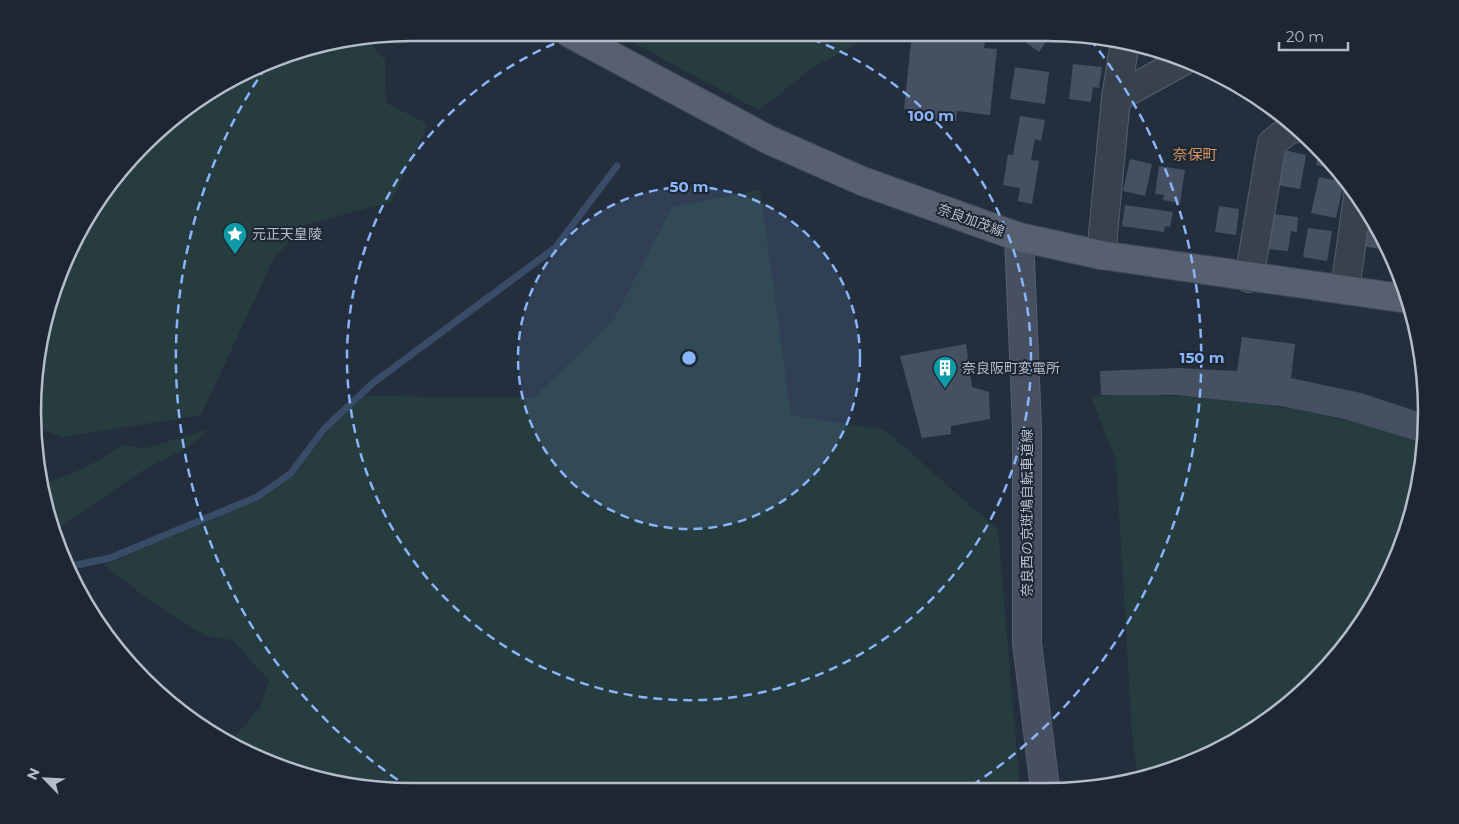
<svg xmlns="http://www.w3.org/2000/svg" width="1459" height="824" viewBox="0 0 1459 824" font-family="Montserrat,'Noto Sans JP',sans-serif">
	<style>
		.green { fill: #263c3f }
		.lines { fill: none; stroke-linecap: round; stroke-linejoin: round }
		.stream { stroke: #394c67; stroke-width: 7 }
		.building { fill: #455162 }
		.minor-casing { stroke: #565f6c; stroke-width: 30 }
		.secondary-casing { stroke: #565f6c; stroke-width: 30 }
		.primary-casing { stroke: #414a57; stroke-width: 30 }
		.path { stroke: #44595c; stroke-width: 3; stroke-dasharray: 4 4; stroke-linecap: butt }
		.minor { stroke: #38414e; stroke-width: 28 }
		.secondary { stroke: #465061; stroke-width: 28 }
		.primary { stroke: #56606e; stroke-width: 28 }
		.ring { fill: none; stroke: #8ab4f8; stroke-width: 2.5; stroke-dasharray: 9 6 }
		.labels { text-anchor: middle; stroke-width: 4; stroke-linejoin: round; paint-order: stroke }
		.street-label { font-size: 14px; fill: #b4bcc9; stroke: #1d2633 }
		.poi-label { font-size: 14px; fill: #b4bcc9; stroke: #1d2633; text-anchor: start }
		.neighbourhood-label { font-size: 15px; fill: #d59563; stroke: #1d2633 }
		.rim { fill: none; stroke: #b4bcc9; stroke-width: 2.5 }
		.centre { fill: #8ab4f8; stroke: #1d2633; stroke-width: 2.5 }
		.ring-label { font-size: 15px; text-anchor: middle; font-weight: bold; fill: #8ab4f8; stroke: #1d2633; stroke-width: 4; stroke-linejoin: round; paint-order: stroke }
	</style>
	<rect width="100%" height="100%" fill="#242f3e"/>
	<g class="green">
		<path d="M618,33H877L814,67L759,110L648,51Z"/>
		<path d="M368,40L385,60L386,103L428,124L391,202L304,225L273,260L201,415L64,437L34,427L46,314L97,201L181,111L290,53Z"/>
		<path d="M760,190L791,415L885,430L998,530L1020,789L387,791L290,771L229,744L260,707L269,680L232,640L206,636L154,604L104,565L259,500L292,477L330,429L364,396L534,398L614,319L672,207Z"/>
		<path d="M1126,395C1228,394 1327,410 1424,443L1423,462L1406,534L1376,602L1316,680L1258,728L1169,771L1138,779L1132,734L1116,461L1091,396Z"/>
		<path d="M211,429L183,450L140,472L55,531L44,484L85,468L124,445L142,449Z"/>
	</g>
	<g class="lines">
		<path class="stream" d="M67,567L110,558L257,497L290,474L325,428L373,383L555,248L617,166"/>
	</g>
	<g class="building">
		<path d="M912,33H960L986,36L984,48L997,49L990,115L957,111L956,121L934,119V112L904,109Z"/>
		<path d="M1013,33H1052L1039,52Z"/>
		<path d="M1073,64L1102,67L1099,88L1093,87L1091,102L1069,99Z"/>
		<path d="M1015,67L1049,72L1045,104L1010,99Z"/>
		<path d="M1020,116L1045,120L1041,141L1035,139L1031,160L1039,161L1032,204L1018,201L1020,188L1003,185L1008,154L1013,155Z"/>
		<path d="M1284,150L1306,155L1300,189L1277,185Z"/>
		<path d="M1319,150L1328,160L1336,169L1316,165Z"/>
		<path d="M1130,159L1152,164L1145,196L1123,191Z"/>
		<path d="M1159,166L1185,170L1180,203L1163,200L1164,195L1155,194Z"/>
		<path d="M1319,177L1344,182L1336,218L1311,213Z"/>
		<path d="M1125,205L1173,212L1170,227L1165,226L1164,232L1122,226Z"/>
		<path d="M1219,206L1239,209L1236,235L1215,232Z"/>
		<path d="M1272,214L1298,217L1297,232L1291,231L1288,251L1268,249Z"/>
		<path d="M1368,218L1372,219L1387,244L1386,250L1362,246Z"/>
		<path d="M1308,228L1332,231L1327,261L1303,257Z"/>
		<path d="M1242,337L1295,344L1291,378L1361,393L1425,414L1424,443L1344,419L1280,406L1176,395H1101L1100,371L1178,368L1237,371Z"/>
		<path d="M966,344L972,387L989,392L990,419L951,426V434L922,438L900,356Z"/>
	</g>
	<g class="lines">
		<defs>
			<g id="minor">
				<path d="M1116,98L1183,61"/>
				<path d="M1101,255L1116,98L1125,42"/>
				<path d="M1249,278L1272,143L1290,129L1298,128"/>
				<path d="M1345,290L1358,196"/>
			</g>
			<path id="secondary" d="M1019,237L1027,427V643L1045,788"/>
			<path id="primary" d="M569,33L769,140L862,181L1019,237L1101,255L1408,299"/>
		</defs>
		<use href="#minor" class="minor-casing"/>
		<use href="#secondary" class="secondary-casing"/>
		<use href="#primary" class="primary-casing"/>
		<path class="path" d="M1264,103L1268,115"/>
		<use href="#minor" class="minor"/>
		<use href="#secondary" class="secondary"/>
		<use href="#primary" class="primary"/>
	</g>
	<circle cx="689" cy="358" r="171" fill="#8ab4f8" fill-opacity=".12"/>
	<g class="ring">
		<circle cx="689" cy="358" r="171"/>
		<path d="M798 34A342 342 0 1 1 583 33"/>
		<path d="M410 788A513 513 0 0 1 266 67M1090 39A513 513 0 0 1 968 788"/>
	</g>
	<defs>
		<symbol id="sight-pin" viewBox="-11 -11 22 30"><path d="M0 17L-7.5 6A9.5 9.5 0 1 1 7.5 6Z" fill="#0f9aa8" stroke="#1d2633"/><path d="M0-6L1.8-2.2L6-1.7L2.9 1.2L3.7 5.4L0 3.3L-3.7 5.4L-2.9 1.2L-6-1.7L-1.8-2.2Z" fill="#fff"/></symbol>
		<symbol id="building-pin" viewBox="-11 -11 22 30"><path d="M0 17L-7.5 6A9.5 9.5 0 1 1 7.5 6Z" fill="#0f9aa8" stroke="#1d2633"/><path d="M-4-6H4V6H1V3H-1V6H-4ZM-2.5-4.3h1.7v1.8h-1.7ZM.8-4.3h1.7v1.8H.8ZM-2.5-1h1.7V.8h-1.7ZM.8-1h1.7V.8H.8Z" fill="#fff"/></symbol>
	</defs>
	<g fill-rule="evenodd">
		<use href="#sight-pin" x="221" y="220" width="28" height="38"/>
		<use href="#building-pin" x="931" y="354" width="28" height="38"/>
	</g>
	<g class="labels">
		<g class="street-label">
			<text transform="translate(971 220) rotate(20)" y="5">奈良加茂線</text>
			<text transform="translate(1027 513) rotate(-90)" y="5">奈良西の京斑鳩自転車道線</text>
		</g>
		<g class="poi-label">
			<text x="252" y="239">元正天皇陵</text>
			<text x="962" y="373">奈良阪町変電所</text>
		</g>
		<g class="neighbourhood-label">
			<text x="1195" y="160">奈保町</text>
		</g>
	</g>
	<path d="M0 0H1459V824H0ZM412 41H1047A371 371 0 0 1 1418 412V412A371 371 0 0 1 1047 783H412A371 371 0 0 1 41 412V412A371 371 0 0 1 412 41Z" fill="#1d2633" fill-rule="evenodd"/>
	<path class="rim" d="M412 41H1047A371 371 0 0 1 1418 412V412A371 371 0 0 1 1047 783H412A371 371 0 0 1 41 412V412A371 371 0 0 1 412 41Z"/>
	<circle cx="689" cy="358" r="8" class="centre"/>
	<g class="ring-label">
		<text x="931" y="121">100 m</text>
		<text x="689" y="192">50 m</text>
		<text x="1202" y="363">150 m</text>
	</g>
	<g transform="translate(45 779) rotate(294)" stroke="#1d2633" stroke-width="4" paint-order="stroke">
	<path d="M0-4L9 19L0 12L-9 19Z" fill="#b4bcc9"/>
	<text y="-8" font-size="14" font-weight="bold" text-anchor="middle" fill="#b4bcc9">N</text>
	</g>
	<path d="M1279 42v8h69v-8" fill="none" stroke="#b4bcc9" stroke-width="2.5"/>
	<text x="1286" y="42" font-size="15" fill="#b4bcc9" stroke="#1d2633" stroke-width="4" paint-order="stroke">20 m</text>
</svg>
